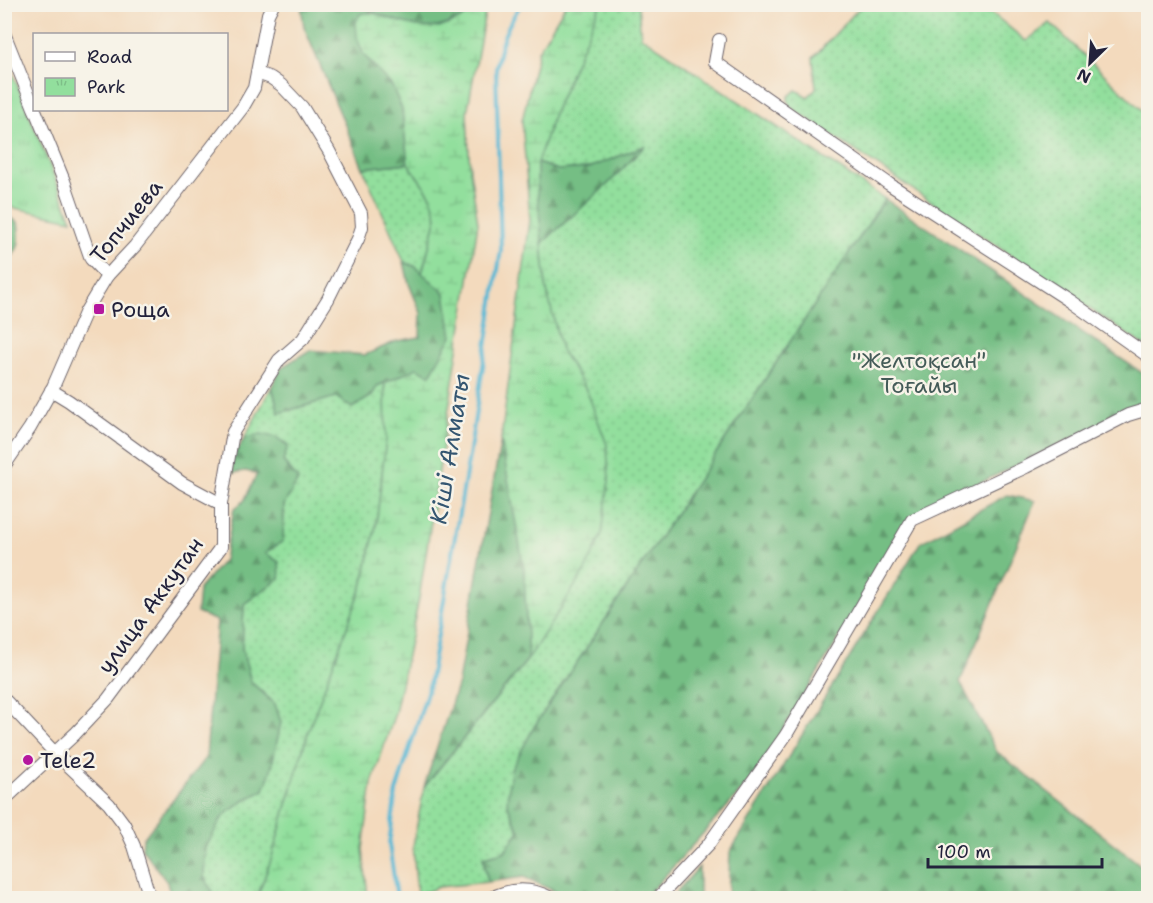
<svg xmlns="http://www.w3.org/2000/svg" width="1153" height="903" viewBox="0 0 1153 903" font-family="'Shantell Sans',sans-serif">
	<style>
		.grass { fill: url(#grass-dots); stroke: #5a806c; stroke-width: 1.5 }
		.forest { fill: url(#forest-firs); stroke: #4c7060; stroke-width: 1.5 }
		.wetland { fill: url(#wetland-marsh); stroke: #5a806c; stroke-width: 1.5 }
		.park { fill: url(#park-tufts); stroke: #5a806c; stroke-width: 1.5 }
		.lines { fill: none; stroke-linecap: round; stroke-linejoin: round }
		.stream { stroke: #56b8d4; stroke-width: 4 }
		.minor-casing { stroke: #6b6268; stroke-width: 14 }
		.minor { stroke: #fff; stroke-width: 12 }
		.poi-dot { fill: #b5179e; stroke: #f7f3e8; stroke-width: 2 }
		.labels { text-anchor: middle; stroke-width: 5; stroke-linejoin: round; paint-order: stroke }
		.street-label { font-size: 22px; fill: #22223b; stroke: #f7f3e8 }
		.poi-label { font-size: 22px; fill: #22223b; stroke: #f7f3e8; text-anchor: start }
		.park-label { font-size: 22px; fill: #445b58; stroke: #f7f3e8 }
		.water-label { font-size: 24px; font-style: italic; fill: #345671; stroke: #f7f3e8 }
	</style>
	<defs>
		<pattern id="grass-dots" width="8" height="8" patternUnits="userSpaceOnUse" patternTransform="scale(1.5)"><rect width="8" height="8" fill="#92df9d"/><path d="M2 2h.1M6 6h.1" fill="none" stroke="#7ebf88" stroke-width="1.8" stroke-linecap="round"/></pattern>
		<pattern id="forest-firs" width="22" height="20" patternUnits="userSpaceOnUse" patternTransform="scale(1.5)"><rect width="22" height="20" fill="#75be84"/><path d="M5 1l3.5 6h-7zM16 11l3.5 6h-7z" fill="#609a6d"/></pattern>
		<pattern id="wetland-marsh" width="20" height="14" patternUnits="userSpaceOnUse" patternTransform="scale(1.5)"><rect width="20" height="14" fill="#92df9d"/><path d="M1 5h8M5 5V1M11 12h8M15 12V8" fill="none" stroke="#7ebf88"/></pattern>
		<pattern id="park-tufts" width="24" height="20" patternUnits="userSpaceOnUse" patternTransform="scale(1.5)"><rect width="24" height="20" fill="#92df9d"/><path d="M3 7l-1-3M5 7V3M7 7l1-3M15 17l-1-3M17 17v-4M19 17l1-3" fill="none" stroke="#7ebf88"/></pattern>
	</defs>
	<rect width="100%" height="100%" fill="#f7f3e8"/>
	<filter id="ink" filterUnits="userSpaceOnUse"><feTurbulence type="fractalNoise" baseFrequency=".0167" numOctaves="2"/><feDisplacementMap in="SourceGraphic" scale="12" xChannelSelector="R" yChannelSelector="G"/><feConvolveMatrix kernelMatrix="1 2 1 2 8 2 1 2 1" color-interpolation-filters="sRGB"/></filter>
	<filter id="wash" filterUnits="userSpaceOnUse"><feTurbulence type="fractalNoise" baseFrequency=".008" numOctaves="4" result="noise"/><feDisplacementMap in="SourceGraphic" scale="24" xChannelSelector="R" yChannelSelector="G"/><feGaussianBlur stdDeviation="1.35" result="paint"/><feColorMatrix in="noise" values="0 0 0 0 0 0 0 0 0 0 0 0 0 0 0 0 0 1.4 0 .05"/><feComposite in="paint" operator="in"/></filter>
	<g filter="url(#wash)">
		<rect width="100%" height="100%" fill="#f3dabd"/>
		<g class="grass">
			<path d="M600,5H638L641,36L885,199L534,727L507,803L519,831L504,852L483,857L488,882L438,887L417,896L413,846L424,787L528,659L587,391L561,350L546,287L542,243L608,184L643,147L589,168L558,170L537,163L554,113Z"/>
			<path d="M862,5H982L1026,41L1050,23L1148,116V348L789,106L788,97L796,90L808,97L816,88L813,58Z"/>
			<path d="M408,163L431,196L437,217L422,273L416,267L404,262L363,168Z"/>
			<path d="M385,383L386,439L376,526L362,587L308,732L271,860L258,895L254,898H219L215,897L204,877L205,849L223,816L245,800L264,790L275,704L251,682L242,649L244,604L280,578L264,553L283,541L284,505L298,480L283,461L288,446C271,432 264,433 244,439L272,386L279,413L336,397L372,396L377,386Z"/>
		</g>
		<g class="forest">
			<path d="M301,5H482C433,39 422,29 370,11L363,54L392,86L402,109L408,163L363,168L304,27Z"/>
			<path d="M645,146L608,184L542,243L537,189V163L558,170L589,168Z"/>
			<path d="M885,199L1148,377V402L911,516L846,627L752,779L645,898H569L524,877L488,882L483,857L504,852L519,831L507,803L511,770L534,727Z"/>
			<path d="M5,215L18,222C21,242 20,250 5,264Z"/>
			<path d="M404,262L416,267L445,293L452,336L430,375L417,368L377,386L372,396L352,408L336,397L279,413L272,386L282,367L310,350L365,355L397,341L420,337L421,313L409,284Z"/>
			<path d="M261,434L276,437L288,446L283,461L298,480L284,505L283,541L265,553L279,562L280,578L244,604L242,649L251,682L275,704L281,722L271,770L264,790L245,800L223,816L205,849L204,877L215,897L218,898H171L167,882L142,849L143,839L206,757L217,621L197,613L199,589L224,560L234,509L244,501L257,474L246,471L233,473L232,458L244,439Z"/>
			<path d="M501,439L524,569L528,659L424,787L458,683Z"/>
			<path d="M1007,495L1035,501L960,682L997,752L1148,871V898H728L730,852L920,543Z"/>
			<path d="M699,867V898H671Z"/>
		</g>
		<g class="wetland">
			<path d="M566,4L600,5L554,113L537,163V189L546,287L561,350L587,391L607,445L609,481L602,534L586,569L528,659L524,569L501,439L530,220L522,121L538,51Z"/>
			<path d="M482,5H488L485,13L467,113L470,171L478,223L419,598L395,713L372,783L363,849L368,898H254L258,895L271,860L308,732L362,587L376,526L386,439L385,383L417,368L430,375L452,336L445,293L422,273L437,217L431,196L408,163L402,109L392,86L363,54L357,37L356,22L360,14C372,11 380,15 391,19C434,33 445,31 482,5Z"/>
		</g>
		<path class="park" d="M5,55L72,220L5,206Z"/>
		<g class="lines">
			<path class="stream" d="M397,898L389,844L396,792L429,686L470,450L501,250L496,68C501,40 506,28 521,4"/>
		</g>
	</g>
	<g filter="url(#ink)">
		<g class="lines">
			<defs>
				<g id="minor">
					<path d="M4,33L34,108"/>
					<path d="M719,40L715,62L889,184L1070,301L1148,356"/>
					<path d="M35,110L64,181L91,259L107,276"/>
					<path d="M51,390L69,401L182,483L221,504"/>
					<path d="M4,466L30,428L53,387L86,311L107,276L135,246L243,107L254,88L268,14L273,4"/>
					<path d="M4,699L54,752L109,804L124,824L134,846L150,898"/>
					<path d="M4,800L75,734L108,699L221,547V504L233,432L279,360L303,339L328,299L358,239L362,227L361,213L329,151L302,107L281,85L271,78L257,73"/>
					<path d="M491,898C511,888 530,887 551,898"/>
					<path d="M658,898L708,845L786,735L912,520L1026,467L1128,415L1148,409"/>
				</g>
			</defs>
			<use href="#minor" class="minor-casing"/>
			<use href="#minor" class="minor"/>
		</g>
	</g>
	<g class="poi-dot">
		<rect x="93" y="303" width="12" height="12" rx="3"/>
		<circle cx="28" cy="760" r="6"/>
	</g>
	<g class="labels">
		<g class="street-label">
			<text transform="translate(126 221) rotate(-51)" y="8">Топчиева</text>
			<text transform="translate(150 605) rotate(-54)" y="8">улица Аккутан</text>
		</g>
		<g class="poi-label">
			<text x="111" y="317">Роща</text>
			<text x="40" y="768">Tele2</text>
		</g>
		<g class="park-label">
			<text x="919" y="368">"Желтоқсан"<tspan x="919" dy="25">Тоғайы</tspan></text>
		</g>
		<g class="water-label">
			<text transform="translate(450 449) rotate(-81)" y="8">Кіші Алматы</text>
		</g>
	</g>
	<rect width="1153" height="903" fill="none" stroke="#f7f3e8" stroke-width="24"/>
	<rect x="33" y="33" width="195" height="78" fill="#f7f3e8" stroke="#a29fa3" stroke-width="1.5"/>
	<rect x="45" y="52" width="30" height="9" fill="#ffffff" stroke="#a29fa3" stroke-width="1.5"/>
	<text x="87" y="63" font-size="18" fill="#22223b">Road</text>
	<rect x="45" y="78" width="30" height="18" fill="url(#park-tufts)" stroke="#a29fa3" stroke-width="1.5"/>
	<text x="87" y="93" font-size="18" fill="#22223b">Park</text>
	<g transform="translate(1090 63) rotate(205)" stroke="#f7f3e8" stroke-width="4.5" paint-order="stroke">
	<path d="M0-4.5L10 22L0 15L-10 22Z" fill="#22223b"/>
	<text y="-9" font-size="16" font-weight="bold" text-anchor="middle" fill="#22223b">N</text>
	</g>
	<path d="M928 858v9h174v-9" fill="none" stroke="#22223b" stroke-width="3"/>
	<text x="937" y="858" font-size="18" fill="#22223b" stroke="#f7f3e8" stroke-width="4.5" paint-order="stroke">100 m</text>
</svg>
